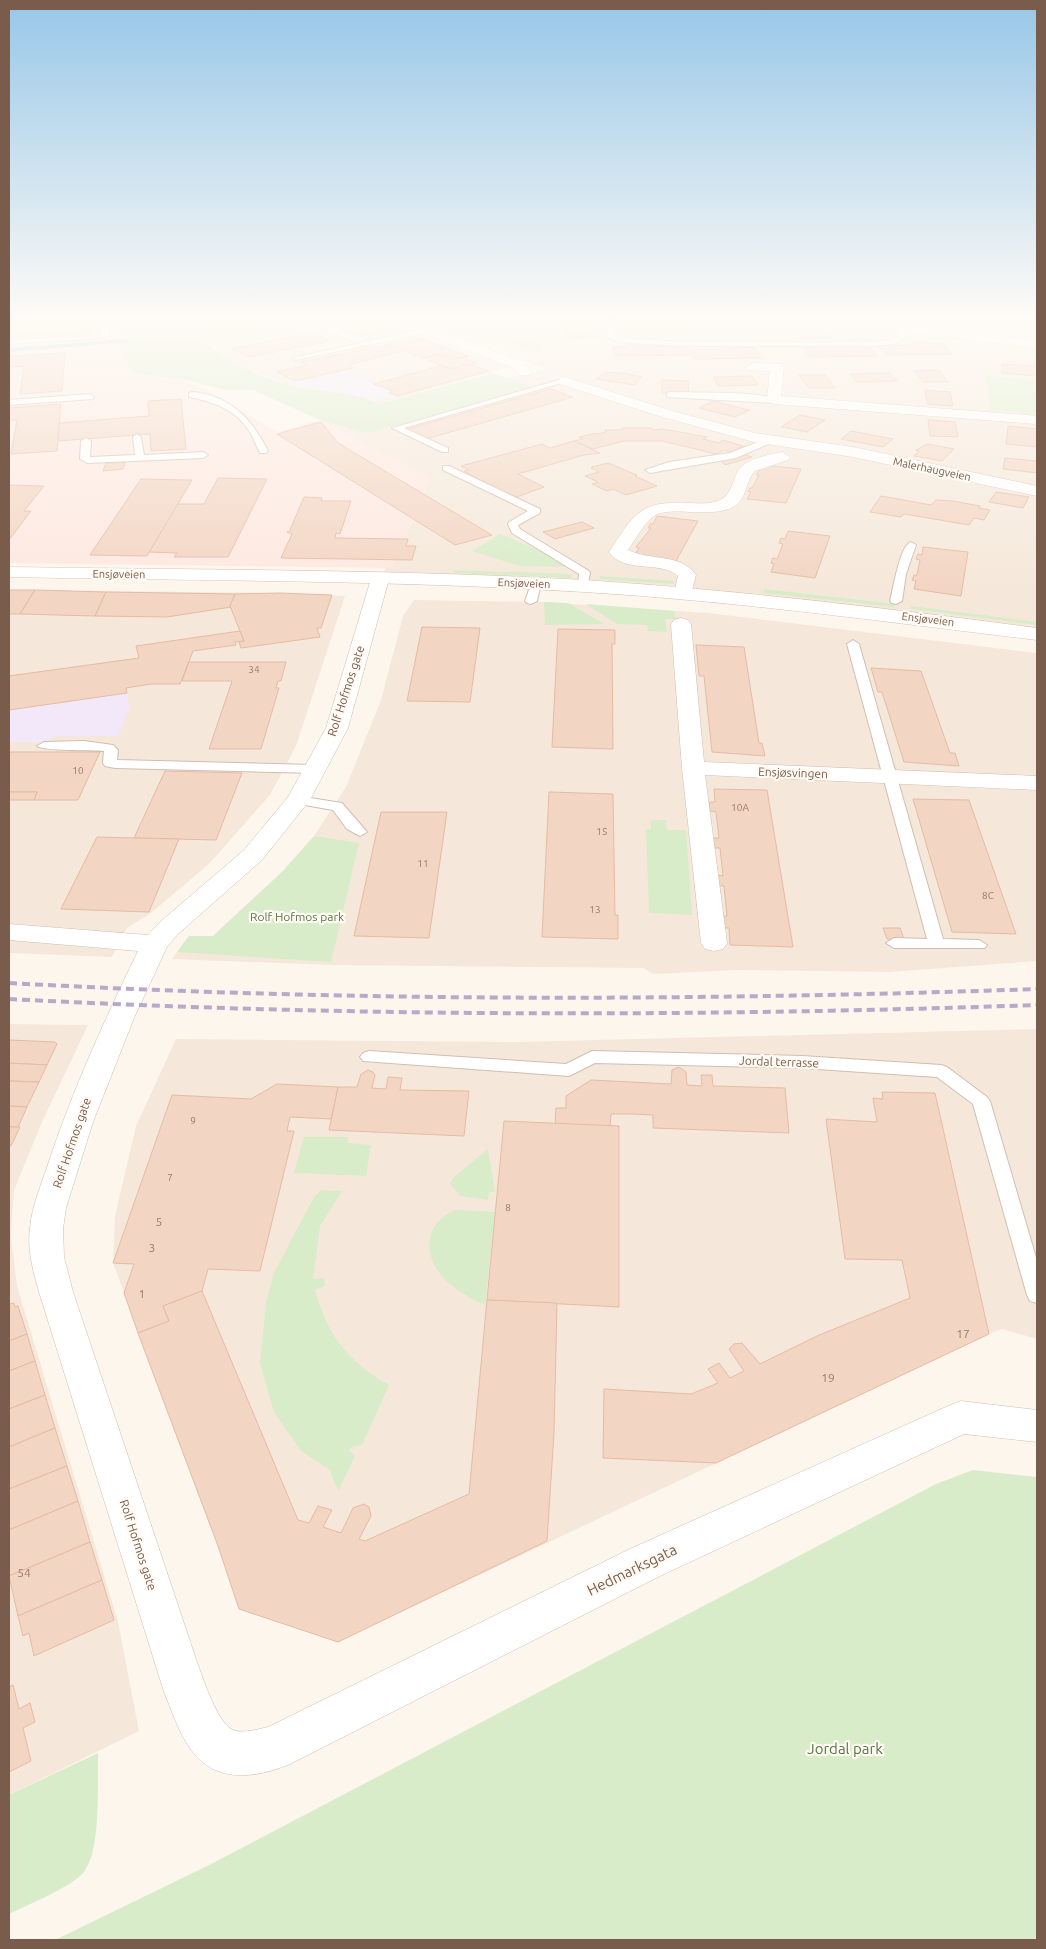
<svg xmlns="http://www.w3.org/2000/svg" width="1046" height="1949" viewBox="0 0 1046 1949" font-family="Ubuntu,sans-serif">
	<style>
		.residential { fill: #f5e8da }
		.commercial { fill: #fde8e0 }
		.education { fill: #f3e8fa }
		.green { fill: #d8ecc9 }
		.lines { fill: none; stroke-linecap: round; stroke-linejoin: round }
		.stream { fill: #a5d3da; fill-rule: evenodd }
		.building { fill: #f3d5c3; stroke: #e6bba3 }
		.lane-casing { stroke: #d1beb0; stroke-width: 2 }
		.street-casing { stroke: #d1beb0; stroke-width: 1 }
		.secondary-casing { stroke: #d6c0b0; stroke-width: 1 }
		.lane { fill: #fff; fill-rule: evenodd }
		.street { fill: #fff; fill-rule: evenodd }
		.secondary { fill: #fff; fill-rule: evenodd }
		.rail { stroke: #b9a8c9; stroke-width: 4; stroke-dasharray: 8 5; stroke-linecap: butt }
		.labels { text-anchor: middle; stroke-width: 4.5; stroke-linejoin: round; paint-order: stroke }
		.number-label { font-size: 10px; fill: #987a6a }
		.far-street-label { font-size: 11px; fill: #7a5c4d; stroke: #fffaf3 }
		.street-label { font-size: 12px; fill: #7a5c4d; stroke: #fffaf3 }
		.park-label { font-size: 12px; fill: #537a41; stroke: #fffaf3 }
		.near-number-label { font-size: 12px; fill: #987a6a }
		.near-street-label { font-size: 15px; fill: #7a5c4d; stroke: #fffaf3 }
		.near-park-label { font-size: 15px; fill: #537a41; stroke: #fffaf3 }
	</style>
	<rect width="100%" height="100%" fill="#fdf6ec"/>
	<g class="residential">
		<path d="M241,316H367L510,367L379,404L364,396L287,385L243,367L181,327Z"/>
		<path d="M399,316H849L841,324L985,339L1037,348V636L687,593L380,579L430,479L320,420L547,369L507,354L512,350L500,345L490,348Z"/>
		<path d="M9,590L279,593L345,596L296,746L270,795L209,864L151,913L127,928L112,957L9,953Z"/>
		<path d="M414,600L544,602L708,613L1037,653V961L889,972L737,970L654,974L643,968L333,965L172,959L189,936H213L283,871L314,836L346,787L381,700L403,616Z"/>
		<path d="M9,1024L88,1025L42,1122L14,1190L11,1236L17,1286L118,1622L139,1731L9,1795Z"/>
		<path d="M1037,1029V1339L1002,1329L989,1334L338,1642L239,1609L218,1545L113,1263L115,1216L136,1126L176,1039L517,1042Z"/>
	</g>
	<g class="commercial">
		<path d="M9,316H119L122,339L153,370L207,390L277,432L320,420L431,479L393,568L9,563Z"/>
		<path d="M849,316H1037V342L840,325Z"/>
	</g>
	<g class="education">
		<path d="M353,368L368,376L374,384L393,391L390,393L397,396L374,400L288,383Z"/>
		<path d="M127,693L129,707L118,736H55L43,742H9V710Z"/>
	</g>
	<g class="green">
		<path d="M119,316H194L181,327C215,350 249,375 289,385C319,393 351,390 379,404L493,373L534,388L367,433L320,420L253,390H225L187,380L133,373L118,348L123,337Z"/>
		<path d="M485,316L486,331L481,332L466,322L476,321L475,319L464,320L459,317Z"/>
		<path d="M493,337L532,339L541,347L540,352H532L507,342H515L514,339L502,340Z"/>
		<path d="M986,376L1037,380V414L990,410Z"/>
		<path d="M500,534L537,549L568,567L520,566L472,551Z"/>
		<path d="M454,570L572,574L571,578L453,573Z"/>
		<path d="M600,576L675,581L674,584L599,579Z"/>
		<path d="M764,589L895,604L894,607L763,593Z"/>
		<path d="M544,602L568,603L604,624L545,625Z"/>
		<path d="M586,604L674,611L676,619H665L667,632L648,631L647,625L617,624Z"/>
		<path d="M911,606L1037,622V625L911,609Z"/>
		<path d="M651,820H666L667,830H686L692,915L649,913L646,829H651Z"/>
		<path d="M314,836L359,843L331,962L177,952L189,936H213L283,871Z"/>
		<path d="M304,1137H348V1143L371,1145L366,1176L294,1173Z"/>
		<path d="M488,1149L495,1192H489L488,1200L460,1196L450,1183L455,1176Z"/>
		<path d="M322,1190L342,1191L320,1226L313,1279L324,1278L325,1286L315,1290C328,1336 347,1361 389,1385L362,1445L352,1447L348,1450L355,1456L339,1490L335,1485L330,1470L301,1451L274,1412L260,1363L266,1303L274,1273L314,1197Z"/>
		<path d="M454,1210L495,1212L485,1305C458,1293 425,1273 430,1238C433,1224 442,1217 454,1210Z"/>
		<path d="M973,1470L1037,1477V1940H55L211,1864L936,1484Z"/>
		<path d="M98,1753C97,1783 102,1851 83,1873C70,1888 27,1905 9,1914V1795Z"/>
	</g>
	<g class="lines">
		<path class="stream" d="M127,339L129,342L9,352V348Z"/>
	</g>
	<g class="building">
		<path d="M72,316H93L92,332L9,337V319Z"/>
		<path d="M256,316H296L300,318L209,334L191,327Z"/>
		<path d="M306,316H350L372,322L389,331L359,336Z"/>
		<path d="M867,316H926L950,318L945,327L865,319Z"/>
		<path d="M990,316H1037V320L1032,321Z"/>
		<path d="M562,319H591L595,329H605L607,333H597L598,337L568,338Z"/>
		<path d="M625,319L688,320L692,327H628Z"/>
		<path d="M825,328L832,337L800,339L793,330Z"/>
		<path d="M312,332L329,341L250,357L231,349Z"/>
		<path d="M419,338L468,356L454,359L440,354L424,358L403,351L348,365L353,368L295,381L277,372L308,365L301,362Z"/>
		<path d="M849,339H869L871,342H851Z"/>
		<path d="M912,342L943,344L952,354L886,355L878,346L915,345Z"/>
		<path d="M627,344H639L640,346H678L679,348L689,350L692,355L615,356L612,347H628Z"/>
		<path d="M831,345L869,346L877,356L810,357L803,348Z"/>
		<path d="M725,346L755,348L761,358L694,359L689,350L727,349Z"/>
		<path d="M65,353L62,391L20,394L24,366L9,367V356Z"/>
		<path d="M440,354L454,359L468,356L466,359L476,363L450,369L424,358Z"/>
		<path d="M469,364L489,371L397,396L389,393L393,391L374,384L440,366L450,369Z"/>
		<path d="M1002,364L1037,366V376L1002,373Z"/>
		<path d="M939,370L948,382H923L914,371Z"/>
		<path d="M605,372L621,373L642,377L634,385L596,379Z"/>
		<path d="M890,373L897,381L857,382L851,374Z"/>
		<path d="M799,375H825L835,388H809Z"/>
		<path d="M752,376L758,385L718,386L713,377Z"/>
		<path d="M662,380L688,381L689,394L662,393Z"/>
		<path d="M550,389L573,397L426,439L404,430Z"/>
		<path d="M925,390L950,392L953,406L927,404Z"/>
		<path d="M181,399L186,449L151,451L150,434L58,441L59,423L149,416L148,401Z"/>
		<path d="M713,401L749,410L735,417L699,408Z"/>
		<path d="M61,404L57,451L11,454L17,420H9V408Z"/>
		<path d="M800,415L825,420L807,432L781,427Z"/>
		<path d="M928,420L955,422L958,437L930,436Z"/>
		<path d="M321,422L338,443L492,535L455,545L277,434Z"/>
		<path d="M1008,426L1037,429V447L1006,444Z"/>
		<path d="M622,428H652V430L663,429L707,437L703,439L719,443L723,440L743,446L731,452L724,450L716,454L662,441H624L593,449L574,441L583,439L579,437L595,433L598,434L606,432L605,430H622Z"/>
		<path d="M851,431L893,439L883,447L841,439Z"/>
		<path d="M574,441L600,453L584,455L518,474L544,487L514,498L464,471L469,470L461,466L542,444L550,448Z"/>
		<path d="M927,444L954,449L942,461L914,456L919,451L916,450Z"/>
		<path d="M745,455L752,457L725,465L721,461Z"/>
		<path d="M1005,458L1037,461V473L1003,469Z"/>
		<path d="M125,462L123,469L103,471L106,463Z"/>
		<path d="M608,463L637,475L635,476L657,486L626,495L613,489L607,491L592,484L598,482L585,476L599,472L591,468L593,467H592Z"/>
		<path d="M763,465L801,469L786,503L747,499L751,492H748L750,488H752L759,475H756Z"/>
		<path d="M218,478L267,479L228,557H174L177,553L148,552L177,504H204Z"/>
		<path d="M141,479L192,480L147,556L90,555Z"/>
		<path d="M9,485L44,486L24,511H31L9,540Z"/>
		<path d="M996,492L1029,497L1023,508L989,502Z"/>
		<path d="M881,496L931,505L936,500L953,501L980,506L979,508L990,510L984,520L974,518L969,525L904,514L901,517L870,512Z"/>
		<path d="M304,497L322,498L321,501H351L340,534L336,533L335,538L408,539L406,546H416L412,560L281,558L292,534L287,532H289Z"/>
		<path d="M657,516L698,521L676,561L634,556L639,548L636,547L651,528H648L651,523L653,524Z"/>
		<path d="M582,522L594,528L555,539L543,532Z"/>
		<path d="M788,531L830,536L815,578L771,572L774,564L771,563L773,558L777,559L783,544L779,543L781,538L785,539Z"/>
		<path d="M923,547L968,552L961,596L914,589L916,581L912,580L914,575H917L920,560L916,559L918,554L922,555Z"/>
		<path d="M9,590H35L20,614H9Z"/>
		<path d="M35,590L106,592L95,616L20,614Z"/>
		<path d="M106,592L235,594L231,607L167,617L95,616Z"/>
		<path d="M279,593L332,595L321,628H317L320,637L241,648L239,642L244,641L230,606L235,594Z"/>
		<path d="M422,627L480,628L470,702L407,701Z"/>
		<path d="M558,629L615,630V644H612L613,749L552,747Z"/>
		<path d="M240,631L244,641L235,642L236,645L193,651L180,684H151L126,688L127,693L9,710V676L139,658L136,646Z"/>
		<path d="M696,645L744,647L759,743H762L765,756L712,752L704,676H699Z"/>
		<path d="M189,662H286L281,681H278L276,688H279L261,749H209L232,681H182Z"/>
		<path d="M871,668L921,671L950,753H955L959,766L904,762L882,692H878Z"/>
		<path d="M9,752H100L78,800H34L37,792H9Z"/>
		<path d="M165,771L242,773L216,840L134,838Z"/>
		<path d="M714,789L767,790L793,947L730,945L729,928H723L721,916H727L724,886H718L717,875L723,876L720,848H714L713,838H719L716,812L710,811L709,802H715Z"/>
		<path d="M9,792H37L34,800H9Z"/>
		<path d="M549,792L613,794L615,915H618V939L542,937Z"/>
		<path d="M913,799L969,800L1016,934L952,932Z"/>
		<path d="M381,812H447L429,938L354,936Z"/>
		<path d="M97,837L179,839L149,912L61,909Z"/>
		<path d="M883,928H900L904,939H887Z"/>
		<path d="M9,1040L55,1042L57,1044L47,1065L9,1063Z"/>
		<path d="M9,1063L47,1065L39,1082L9,1081Z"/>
		<path d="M679,1067L686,1072L687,1085L702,1086L701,1075H712L713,1086L785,1088L789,1133L653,1128V1115L632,1114H611L610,1126L555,1124L556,1108H566V1096L591,1080L671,1084L672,1070Z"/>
		<path d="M368,1070L373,1072L375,1075L372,1088L386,1089L388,1077L402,1078L400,1090L469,1091L464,1136L329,1130L338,1087H357L361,1074Z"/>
		<path d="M9,1081L39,1082L27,1107L9,1106Z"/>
		<path d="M277,1084L338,1087L331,1119L290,1117L287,1131H294L260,1271L208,1269L202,1291L163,1306L169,1321L138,1333L124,1293L134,1264L113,1263L172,1095L251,1099Z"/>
		<path d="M882,1092L935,1093L989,1334L716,1463L603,1458L604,1389L691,1394L718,1383L708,1369L719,1363L730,1378L744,1371L729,1349L734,1344L742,1343L760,1364L817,1336L910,1298L902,1260L845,1259L826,1119L877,1122L873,1098L883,1099Z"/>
		<path d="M9,1106L27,1107L18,1127H9Z"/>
		<path d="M504,1121L619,1126V1307L487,1300Z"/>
		<path d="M9,1127H20L11,1146H9Z"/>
		<path d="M202,1291L298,1520L309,1523L318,1506L332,1510L323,1527L341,1533L353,1508L364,1504L369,1507L371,1516L359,1539L365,1541L469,1494L487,1300L557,1303L554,1433L547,1541L338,1642L239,1609L218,1546L138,1333L169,1321L163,1306Z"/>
		<path d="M14,1303L15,1307L18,1306L27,1334L9,1341V1304Z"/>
		<path d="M27,1334L35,1361L9,1371V1341Z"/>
		<path d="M35,1361L45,1395L9,1409V1371Z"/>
		<path d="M45,1395L55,1428L9,1447V1409Z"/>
		<path d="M55,1428L67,1466L9,1489V1447Z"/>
		<path d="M67,1466L78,1501L9,1530V1489Z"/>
		<path d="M78,1501L90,1542L9,1576V1530Z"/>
		<path d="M90,1542L102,1580L18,1616L9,1576Z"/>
		<path d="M102,1580L114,1620L34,1656L29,1633L23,1636L18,1616Z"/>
		<path d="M13,1685L19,1709L30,1703L35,1722L23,1728L31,1761L9,1772V1687Z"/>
	</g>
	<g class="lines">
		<defs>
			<g id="lane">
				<path d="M99,316H107L109,335L106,338L9,344V340L101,334Z"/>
				<path d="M600,316H607L615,335L622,338L682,342H875L889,340L913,326L920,328L894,344L875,346H682L618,342L609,338Z"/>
				<path d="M958,316C975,315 989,327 1000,339L993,341L975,325Z"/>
				<path d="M322,325C338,324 348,339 367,336L371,338L355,342L322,329Z"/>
				<path d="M428,328H431V332L296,360L292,358Z"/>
				<path d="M562,379L569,381L404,428L448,448V452H442L392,428Z"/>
				<path d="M192,392C230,395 252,419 268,451L266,453H260C256,446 254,438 249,431C236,409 213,402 189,397V393Z"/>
				<path d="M670,392C690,393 766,391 778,400L774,403L667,397V393Z"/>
				<path d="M90,394L94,397L93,399L9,405V400Z"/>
				<path d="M137,434L141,437L144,455L203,452L208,455L203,458L87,463L80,459L81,441L86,438L91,441L90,457L135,455L133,437Z"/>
				<path d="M770,437L773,438V442L736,458L650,473L645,470L669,462L730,453Z"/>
				<path d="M443,466H449L540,509V513L518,525L520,529L589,571L590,573L587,588H579L578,586L579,574L512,533L508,524L509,522L528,511L443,470Z"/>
				<path d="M911,542L916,545L906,574L902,601L896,604L892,603L890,601C893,589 900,545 911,542Z"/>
				<path d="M536,581L541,584L537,601L531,604L527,603L525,601L531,584Z"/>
				<path d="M853,640L859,644L943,939L979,940L987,945L985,948H894L886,943L894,938L927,939L847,644Z"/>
				<path d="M84,741L113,745L118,750L117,760L316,765L323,769L316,773L115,768L105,766L103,763L104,751C92,750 42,751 37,746L44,742Z"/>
				<path d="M298,796L342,803L367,832L360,836L347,829L333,810L293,803L291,800Z"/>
				<path d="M369,1051L566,1064L592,1051L802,1056L941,1065L947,1067L987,1097L990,1101L1037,1261V1303L1030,1301L1027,1295L973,1104L937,1077L802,1068L595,1063L569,1076L363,1061L360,1057L363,1053Z"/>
			</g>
			<g id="street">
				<path d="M381,316H398L522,361L532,372L530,375H520L512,367L383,319Z"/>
				<path d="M799,316H834L1037,340V348L805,320Z"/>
				<path d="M753,363L782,364L784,367L781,396L1037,416V424L774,404L767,400L770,371L748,370L746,367Z"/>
				<path d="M565,377L669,410L755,433L853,447L1037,486V496L853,457L754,442L659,416L560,384L558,381L560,378Z"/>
				<path d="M782,452L790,457L788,460L755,471C745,481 748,499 733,507C710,519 670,505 654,516C643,524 636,539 628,550C650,561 681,553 696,575L690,597H676L674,593L678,576C660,560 624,574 609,552C634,515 638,501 686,503C697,503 710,505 720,500C734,494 732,475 742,466C753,457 769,455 782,452Z"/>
				<path d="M380,573L387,575L389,579L348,728L310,800L262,860L178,934L167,947L134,1018L93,1122L66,1208L63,1229L64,1257L73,1292L198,1665C204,1681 217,1722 233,1730C243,1734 259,1729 268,1727L632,1548L948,1406L961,1401L1037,1410V1442L964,1434L660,1576L290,1764C257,1778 216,1784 192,1751C179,1734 172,1711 164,1692L39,1292C33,1271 27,1250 30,1228C32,1204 43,1181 50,1158C74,1087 105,1019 138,951L9,940V924L148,935L160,922L244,850L288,797L326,728L371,579L373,575Z"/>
				<path d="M681,618L688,620L691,624L704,762L1037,776V790L705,775L727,943L723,949L714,951L705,949L701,943L682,768L671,624L674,620Z"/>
			</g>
			<path id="secondary" d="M9,567C201,570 392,569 584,580C735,590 886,608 1037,628V640C886,622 736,601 584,592C393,580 201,581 9,577Z"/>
		</defs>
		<use href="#lane" class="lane-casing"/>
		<use href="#street" class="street-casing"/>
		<use href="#secondary" class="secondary-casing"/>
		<use href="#lane" class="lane"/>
		<use href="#street" class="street"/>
		<use href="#secondary" class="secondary"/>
		<g class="rail">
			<path d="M9,983C352,1002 694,1001 1037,989"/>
			<path d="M9,999C352,1017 694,1017 1037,1005"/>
		</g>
	</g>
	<linearGradient id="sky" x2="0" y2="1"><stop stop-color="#97c7e8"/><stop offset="0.54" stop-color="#fefbf6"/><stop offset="1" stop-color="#fefbf6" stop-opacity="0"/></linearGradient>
	<rect width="1046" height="589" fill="url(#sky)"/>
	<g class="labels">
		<g class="number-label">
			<text x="254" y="673">34</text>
			<text x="78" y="774">10</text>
			<text x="740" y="811">10A</text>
			<text x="602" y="835">15</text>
			<text x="423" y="867">11</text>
			<text x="988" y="899">8C</text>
			<text x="595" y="913">13</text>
			<text x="193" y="1124">9</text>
			<text x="170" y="1181">7</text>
			<text x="508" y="1211">8</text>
		</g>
		<g class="far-street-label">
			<text transform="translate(932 469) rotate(12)" y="4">Malerhaugveien</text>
			<text transform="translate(119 574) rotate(1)" y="4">Ensjøveien</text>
			<text transform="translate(524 583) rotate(2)" y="4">Ensjøveien</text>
			<text transform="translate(928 619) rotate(7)" y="4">Ensjøveien</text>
		</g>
		<g class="street-label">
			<text transform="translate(346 691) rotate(-72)" y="4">Rolf Hofmos gate</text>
			<text transform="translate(793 773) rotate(2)" y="4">Ensjøsvingen</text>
			<text transform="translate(779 1062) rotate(2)" y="4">Jordal terrasse</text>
			<text transform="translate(72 1143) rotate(-71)" y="4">Rolf Hofmos gate</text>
			<text transform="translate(138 1545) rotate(72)" y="4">Rolf Hofmos gate</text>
		</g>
		<g class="park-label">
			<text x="297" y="921">Rolf Hofmos park</text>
		</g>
		<g class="near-number-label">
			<text x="159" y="1226">5</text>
			<text x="152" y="1252">3</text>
			<text x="142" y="1298">1</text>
			<text x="963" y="1338">17</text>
			<text x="828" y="1382">19</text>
			<text x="24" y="1577">54</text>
		</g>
		<g class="near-street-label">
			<text transform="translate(632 1570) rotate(-26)" y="5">Hedmarksgata</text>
		</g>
		<g class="near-park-label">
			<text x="845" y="1754">Jordal park</text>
		</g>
	</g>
	<rect width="1046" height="1949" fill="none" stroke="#7a5c4d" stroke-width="20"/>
</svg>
